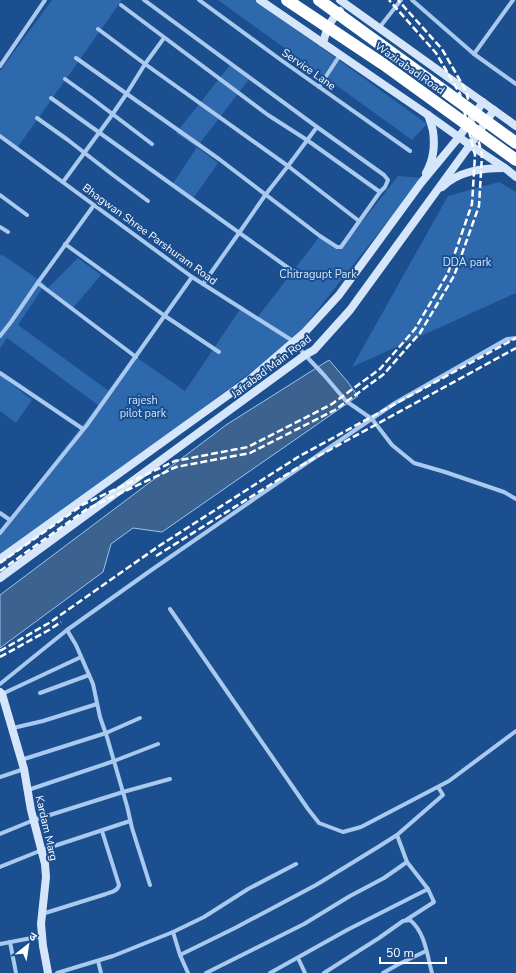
<svg xmlns="http://www.w3.org/2000/svg" width="516" height="973" viewBox="0 0 516 973" font-family="'Nunito Sans','Noto Sans Devanagari',sans-serif">
	<style>
		.green { fill: #2e69ad }
		.water { fill: #3c6290; stroke: #9cc4f0 }
		.lines { fill: none; stroke-linecap: round; stroke-linejoin: round }
		.street { stroke: #a9c9ee; stroke-width: 4 }
		.secondary { stroke: #d6e6fa; stroke-width: 8 }
		.highway { stroke: #fff; stroke-width: 12 }
		.rail { stroke: #fff; stroke-width: 2.5; stroke-dasharray: 7 3; stroke-linecap: butt }
		.labels { text-anchor: middle; stroke-width: 4; stroke-linejoin: round; paint-order: stroke }
		.street-label { font-size: 11px; fill: #fff; stroke: #1b4f8f }
		.park-label { font-size: 11px; fill: #cfe3fa; stroke: #1b4f8f }
	</style>
	<rect width="100%" height="100%" fill="#1b4f8f"/>
	<g class="green">
		<path d="M52,0H122L17,148L0,136V71Z"/>
		<path d="M218,0H256L427,124L412,140Z"/>
		<path d="M231,64L250,78L197,147L218,163L192,200L172,185L197,147L176,133Z"/>
		<path d="M398,176L422,178L293,341L0,559V532L98,405L7,338L0,348V256L1,254L45,284L18,325L109,391L136,357L185,391L241,308L257,318L320,236L340,250Z"/>
		<path d="M499,182L516,192V293L352,367L448,196Z"/>
		<path d="M78,258L101,275L72,309L46,290Z"/>
		<path d="M0,375L32,400L16,423L0,411Z"/>
	</g>
	<path class="water" d="M329,360L347,381L358,396L162,532L133,528L111,544L103,572L0,648V595L226,425Z"/>
	<g class="lines">
		<g class="street">
			<path d="M199,0L281,60L410,151"/>
			<path d="M412,0L474,54L516,84"/>
			<path d="M121,5L268,115L307,140L380,192"/>
			<path d="M379,28L401,0"/>
			<path d="M98,29L145,64L288,166L359,221"/>
			<path d="M474,54L513,0"/>
			<path d="M76,58L219,159L320,236L337,247H341L380,192L385,187L388,180L384,175L317,127L144,0"/>
			<path d="M0,66L45,0"/>
			<path d="M65,79L90,97L152,144"/>
			<path d="M319,87L340,55"/>
			<path d="M51,98L294,272"/>
			<path d="M37,118L68,140L113,175L148,201"/>
			<path d="M0,136L192,277L293,341L305,355L324,375L346,401L372,419L392,445L414,463L445,472L504,492L516,499"/>
			<path d="M63,182L112,115L127,93L145,64L164,38"/>
			<path d="M0,195L27,215"/>
			<path d="M0,227L8,232"/>
			<path d="M65,244L165,316L219,352"/>
			<path d="M38,283L136,357"/>
			<path d="M203,284L239,233L266,194L288,166L317,127"/>
			<path d="M0,336L11,322L39,281L94,205"/>
			<path d="M0,373L83,429"/>
			<path d="M0,513L10,520"/>
			<path d="M0,533L87,425L192,277"/>
			<path d="M170,609L308,809L319,823L343,832L361,827L449,781L516,731"/>
			<path d="M67,630L76,645L93,684L100,717L107,737L127,806L132,828L150,885"/>
			<path d="M0,684L67,630L150,571L289,475L395,403L507,339L516,338"/>
			<path d="M40,693L89,675"/>
			<path d="M2,694L81,657"/>
			<path d="M13,728L43,721L97,704"/>
			<path d="M21,760L106,733L140,718"/>
			<path d="M0,777L24,769"/>
			<path d="M28,790L114,761L158,744"/>
			<path d="M0,834L34,820L123,792L170,779"/>
			<path d="M0,867L42,850L130,821"/>
			<path d="M42,914L106,894C111,892 118,891 119,885L102,831"/>
			<path d="M406,920L434,902L428,889L407,862L397,835L443,795L438,787"/>
			<path d="M173,932L180,955L188,973"/>
			<path d="M10,942L16,973"/>
			<path d="M0,944L42,936"/>
			<path d="M180,955L235,928L316,885L378,847L397,835"/>
			<path d="M298,958L305,973"/>
			<path d="M98,961L101,973"/>
			<path d="M57,973L113,956L173,932L204,917L248,889L296,864"/>
			<path d="M206,973L304,924L350,896L384,878L407,862"/>
			<path d="M270,973L347,930L428,889"/>
			<path d="M324,973L379,938L403,921L410,920C425,932 427,955 432,973"/>
			<path d="M383,973L399,964L426,951"/>
		</g>
		<g class="secondary">
			<path d="M260,0L428,115L470,145L505,168L516,177"/>
			<path d="M340,0L516,126"/>
			<path d="M323,43C327,28 329,22 340,11"/>
			<path d="M426,173C433,161 435,145 433,131C432,126 430,120 428,115"/>
			<path d="M442,187C459,171 482,168 504,168"/>
			<path d="M0,559L249,380L305,332L339,295L421,183L459,137L483,102"/>
			<path d="M0,578L305,355L314,350L350,310L470,145L494,110"/>
			<path d="M0,692L2,694L24,769L31,810L45,864L46,877L41,924L43,946L48,973"/>
		</g>
		<g class="highway">
			<path d="M287,0L383,64L516,160"/>
			<path d="M319,0L516,143"/>
		</g>
		<g class="rail">
			<path d="M156,556L302,465L516,348"/>
			<path d="M0,563L84,504L175,461L248,447L332,404L380,369L415,329L448,273L472,204L475,155L460,94L436,53L389,0"/>
			<path d="M0,571L87,509L176,467L250,453L335,410L384,374L420,333L454,276L479,206L482,155L466,91L442,49L398,0"/>
			<path d="M0,651L49,623L159,546L298,457L516,338"/>
			<path d="M0,657L49,630L61,622"/>
		</g>
	</g>
	<g class="labels">
		<g class="street-label">
			<text transform="translate(410 68) rotate(35)" y="4">Wazirabad Road</text>
			<text transform="translate(309 69) rotate(35)" y="4">Service Lane</text>
			<text transform="translate(150 234) rotate(36)" y="4">Bhagwan Shree Parshuram Road</text>
			<text transform="translate(271 366) rotate(-37)" y="4">Jafrabad Main Road</text>
			<text transform="translate(47 828) rotate(77)" y="4">Kardam Marg</text>
		</g>
		<g class="park-label">
			<text x="467" y="266">DDA park</text>
			<text x="318" y="278">Chitragupt Park</text>
			<text x="143" y="404">rajesh<tspan x="143" dy="13">pilot park</tspan></text>
		</g>
	</g>
	<g transform="translate(28 945) rotate(30)" stroke="#1b4f8f" stroke-width="3" paint-order="stroke">
	<path d="M0-3L7 15L0 10L-7 15Z" fill="#ffffff"/>
	<text y="-6" font-size="11" font-weight="bold" text-anchor="middle" fill="#ffffff">उ</text>
	</g>
	<path d="M380 957v6h66v-6" fill="none" stroke="#ffffff" stroke-width="2"/>
	<text x="386" y="957" font-size="12" fill="#ffffff" stroke="#1b4f8f" stroke-width="3" paint-order="stroke">50 m</text>
</svg>
